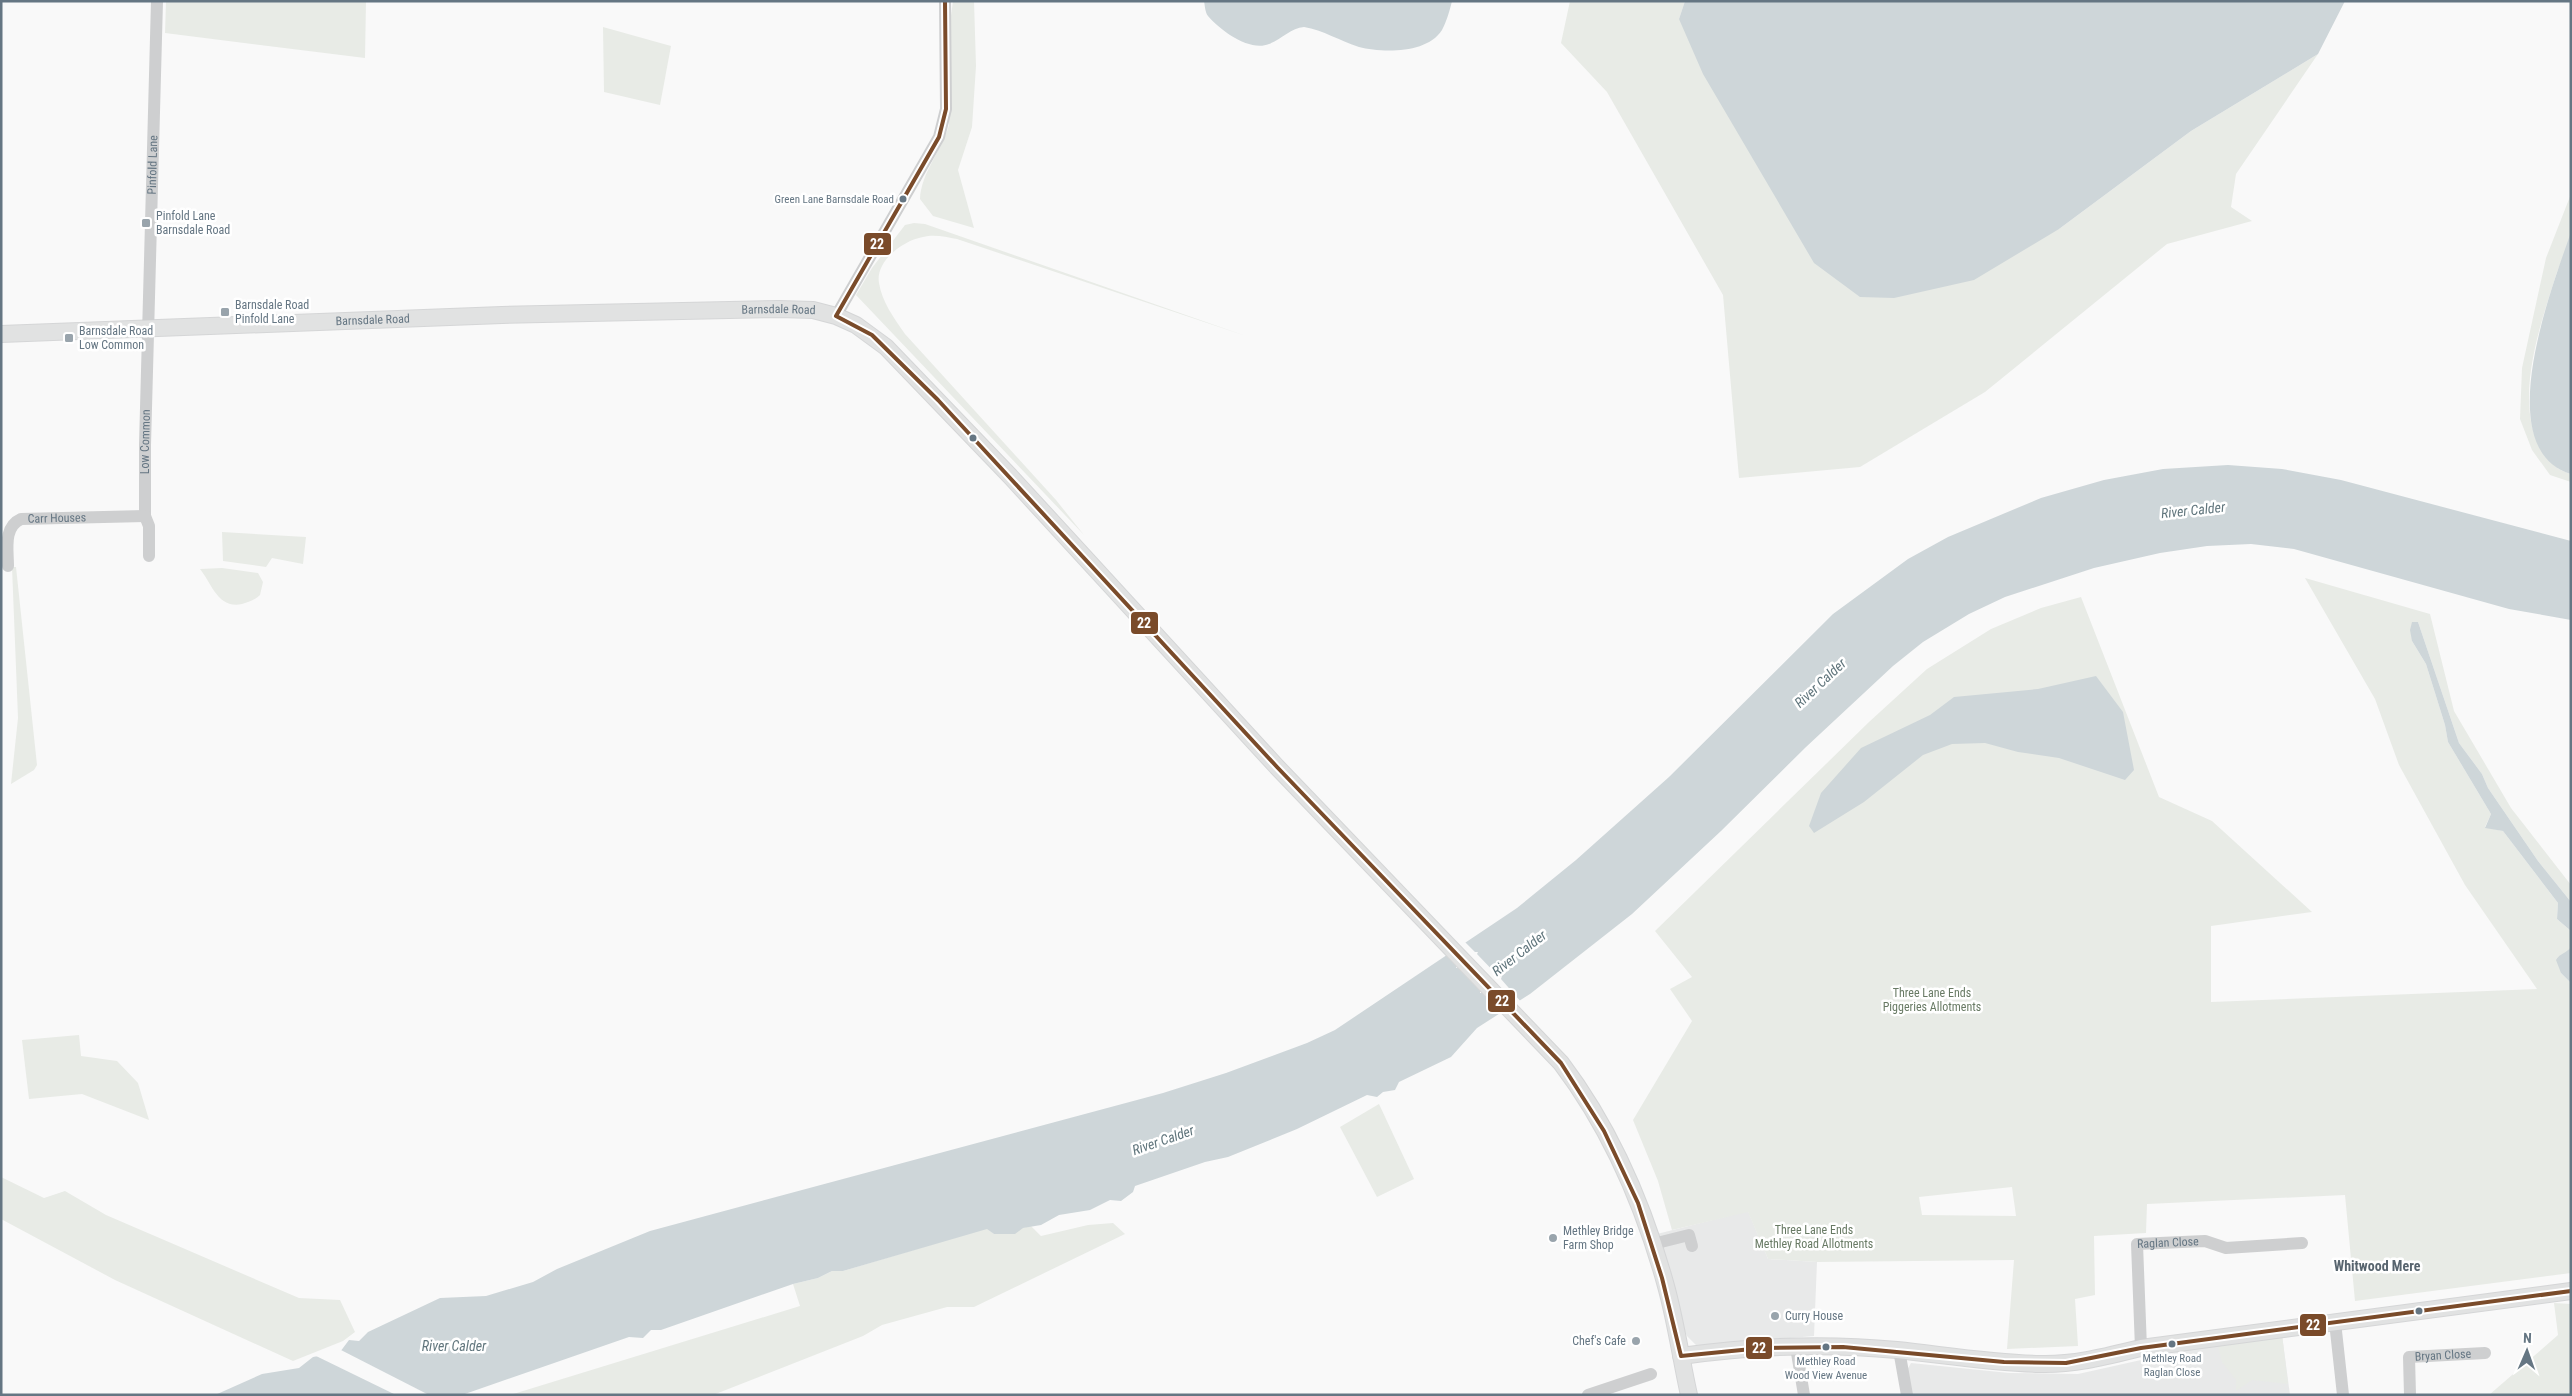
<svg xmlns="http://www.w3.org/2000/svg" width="2572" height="1396" viewBox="0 0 2572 1396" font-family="'Roboto Condensed',sans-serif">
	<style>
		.built { fill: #e8e9e9 }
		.green { fill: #e8ebe6; fill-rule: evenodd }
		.water { fill: #ced6d9 }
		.pier { fill: #f9f9f9 }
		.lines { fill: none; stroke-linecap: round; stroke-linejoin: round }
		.major-casing { stroke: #d5d6d7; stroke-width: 18 }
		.minor { stroke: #cecfd0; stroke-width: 12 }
		.major { stroke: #e1e2e2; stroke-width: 16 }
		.bus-1-casing { stroke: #fff; stroke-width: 8 }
		.bus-1 { stroke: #7a4b2a; stroke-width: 4 }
		.bus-dot { fill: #657683; stroke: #fff; stroke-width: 2 }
		.poi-dot { fill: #99a4ac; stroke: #fff; stroke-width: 2 }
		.labels { text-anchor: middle; stroke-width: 5; stroke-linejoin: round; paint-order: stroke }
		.bus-label { font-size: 11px; fill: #657683; stroke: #fff }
		.street-label { font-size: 12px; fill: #657683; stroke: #fff }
		.poi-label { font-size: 12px; fill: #657683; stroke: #fff; text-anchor: start }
		.park-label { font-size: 12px; fill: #687a64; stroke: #fff }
		.water-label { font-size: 14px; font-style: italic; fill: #60757c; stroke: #fff }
		.neighbourhood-label { font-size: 14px; font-weight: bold; fill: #57646e; stroke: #fff }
		.line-badge { stroke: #fff; stroke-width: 2 }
		.badge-label { font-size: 14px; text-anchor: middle; font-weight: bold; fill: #fff }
	</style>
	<rect width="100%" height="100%" fill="#f9f9f9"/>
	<g class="built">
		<path d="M1748,1211L1768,1259L1817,1262L1814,1336L1697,1346L1687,1336L1683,1327L1657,1234Z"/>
		<path d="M2282,1335L2290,1395H1911L1906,1372L1911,1363L2009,1373L2078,1374L2186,1350Z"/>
	</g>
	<g class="green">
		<path d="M166,1H366L365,58L165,33Z"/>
		<path d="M953,1H974L976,66L972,127L958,170L974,228L933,216L920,199C921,173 942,150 949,125L950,23Z"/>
		<path d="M1570,1H1685L1679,19L2059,229L2191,131L2318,54L2236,174L2231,207L2252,221L2167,244L1985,392L1860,467L1739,478L1723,295L1607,92L1561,43Z"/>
		<path d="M603,27L671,46L660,105L604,92Z"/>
		<path d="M2571,194C2571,206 2572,220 2571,232C2568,246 2562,259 2557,272C2541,323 2512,401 2542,451C2550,463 2557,470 2571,474V482L2550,475L2532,450L2520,419L2522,368L2546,258Z"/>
		<path d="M914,223L925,224L1246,336L957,239C946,237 934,234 923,237C904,240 875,261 879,283C882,302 894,318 905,334L1056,500L1084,535L856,295L872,268L905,225Z"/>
		<path d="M222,532L306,537L303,564L272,558L266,567L223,561Z"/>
		<path d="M12,567H16L37,765L34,770L11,784L18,718Z"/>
		<path d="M222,568L258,573L263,582L260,595C255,600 249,602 242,604C218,609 212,584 200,569Z"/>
		<path d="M2305,578L2430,614L2454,711L2511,808L2571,885V902L2538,861L2488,788L2482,774L2459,743L2418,622L2412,641L2426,664L2445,725L2448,742L2491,814L2485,827L2503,831L2558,903L2557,919L2571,931V947L2561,973L2571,983V1273L2355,1301L2345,1195L2147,1204L2146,1233L2094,1236L2095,1295L2075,1299L2078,1346L2007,1349L2014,1260L1817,1262L1768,1259L1748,1212L1672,1230L1658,1181L1633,1120L1692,1021L1670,989L1692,977L1655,931L1869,722L1927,669L1991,629L2041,608L2081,597L2159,797L2212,821L2312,912L2211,926V1002L2537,989L2465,885L2399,765L2375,699ZM2012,1187L2016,1216L1922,1215L1919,1197Z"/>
		<path d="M79,1035L81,1056L117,1061L138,1083L149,1120L82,1094L29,1099L22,1040Z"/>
		<path d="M1379,1104L1414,1179L1377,1197L1340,1127Z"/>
		<path d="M1,1177L44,1198L65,1191L106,1215L299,1298L340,1300L355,1332L343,1341L293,1361L115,1280L1,1219Z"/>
		<path d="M1113,1223L1125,1234L974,1307H947L882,1325L863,1336L713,1395H510L800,1306L793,1284L818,1278L832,1271H843L987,1228L994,1234L1031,1226L1041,1236L1088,1225Z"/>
		<path d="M2554,1303L2571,1304V1395H2489L2558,1335Z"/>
		<path d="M2282,1335L2288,1384L2252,1380L2236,1391V1380L2222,1362L2218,1346Z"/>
	</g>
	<g class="water">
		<path d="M1204,1H1452C1450,10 1446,23 1442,30C1427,54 1382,53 1359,47C1340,41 1323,30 1304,27C1291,28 1282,39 1269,44C1250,52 1221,31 1208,16C1205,12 1205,6 1204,1Z"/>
		<path d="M1685,1H2345L2318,54L2191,131L2059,229L1974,280L1894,298L1860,297L1814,263L1703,74L1679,19Z"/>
		<path d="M2571,232V474C2488,449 2553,285 2571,232Z"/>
		<path d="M2228,465L2282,469L2341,480L2571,541V620L2509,609L2294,549L2251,544L2207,546L2160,553L2094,568L2005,597L1969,614L1923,642L1893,666L1806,747L1721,831L1632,914L1530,994L1477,1028L1451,1057L1399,1082L1395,1090L1383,1092L1377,1097L1367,1095L1297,1129L1228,1157L1205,1162L1135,1186L1133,1192L1121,1201L1110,1200L1090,1210L1059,1215L1041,1225L1023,1228L1015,1234H994L987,1229L843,1271H832L818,1278L793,1284L661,1330H651L643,1338L629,1337L462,1395H215L262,1374L299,1368L313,1357L340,1352L349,1340L359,1341L368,1332L440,1298L486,1296L533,1282L557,1269L650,1231L1163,1093L1226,1073L1307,1043L1335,1030L1517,908L1576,860L1669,777L1833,614L1908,559L1948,537L2041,498L2104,480L2163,469Z"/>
		<path d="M2412,622H2418L2459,743L2482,774L2488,788L2538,861L2571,902V931L2557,919L2558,903L2503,831L2485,828L2491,814L2448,742L2445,725L2426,664L2412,641L2410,630Z"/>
		<path d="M2096,676L2123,712L2134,770L2125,780L2059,758L2018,752L1985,743L1952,744L1923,755L1864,802L1814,833L1809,826L1821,793L1861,748L1930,715L1954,697L2038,689Z"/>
		<path d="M2571,947V983L2561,973L2556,960C2560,953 2567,953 2571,947Z"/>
	</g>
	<g class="pier">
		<path d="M1464,941L1475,952H1478L1477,954L1499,977L1502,976L1501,979L1522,1003L1504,1014L1483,993H1480V989L1459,968H1456L1457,964L1446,952Z"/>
		<path d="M339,1349L429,1395H396L314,1355Z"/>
	</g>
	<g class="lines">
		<defs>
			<g id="major">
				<path id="s5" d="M1,334L502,315L779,309L813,310L836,316L856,325L886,347L1010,476L1277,767L1561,1063C1611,1129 1644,1206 1666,1286C1676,1322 1681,1359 1689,1395"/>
				<path d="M1681,1356C1752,1346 1825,1343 1897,1350C1944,1355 1993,1363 2040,1364C2075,1365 2108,1356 2141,1348L2571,1291"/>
			</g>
		</defs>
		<use href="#major" class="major-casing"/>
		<g class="minor">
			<path d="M836,316L939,137L946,109L945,1"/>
			<path id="s1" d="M149,556V526L145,516V445L157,1"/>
			<path id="s2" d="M8,566C8,550 3,527 21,519L145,516"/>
			<path d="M1653,1244L1689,1235L1692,1246"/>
			<path d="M2335,1322L2343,1395"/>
			<path d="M1796,1347L1804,1395"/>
			<path id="s3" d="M2141,1348L2137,1244L2205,1241L2226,1248L2302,1243"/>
			<path d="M1899,1350L1907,1395"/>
			<path d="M1588,1395L1651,1374"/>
			<path id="s4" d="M2410,1395L2409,1357L2485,1353"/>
		</g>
		<use href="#major" class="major"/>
		<defs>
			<path id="bus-1" d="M945,1L946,109L939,137L836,316L872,335L938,400L1277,767L1561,1063L1604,1131L1638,1203L1662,1278L1681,1356L1762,1348L1843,1347L2004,1362L2066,1363L2141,1348L2571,1291"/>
		</defs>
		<use href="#bus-1" class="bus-1-casing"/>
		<use href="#bus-1" class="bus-1"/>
	</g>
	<g class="bus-dot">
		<circle cx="903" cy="199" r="4.5"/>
		<circle cx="973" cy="438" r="4.5"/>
		<circle cx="2419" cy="1311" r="4.5"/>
		<circle cx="2172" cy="1344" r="4.5"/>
		<circle cx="1826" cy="1347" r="4.5"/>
	</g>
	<g class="poi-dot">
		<rect x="141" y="218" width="10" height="10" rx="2.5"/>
		<rect x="220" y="307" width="10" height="10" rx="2.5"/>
		<rect x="64" y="333" width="10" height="10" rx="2.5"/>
		<circle cx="1553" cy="1238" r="5"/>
		<circle cx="1775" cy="1316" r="5"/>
		<circle cx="1636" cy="1341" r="5"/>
	</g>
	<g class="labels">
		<g class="bus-label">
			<text x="894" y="203" text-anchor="end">Green Lane Barnsdale Road</text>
			<text x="2172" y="1362">Methley Road<tspan x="2172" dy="14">Raglan Close</tspan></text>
			<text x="1826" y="1365">Methley Road<tspan x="1826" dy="14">Wood View Avenue</tspan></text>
		</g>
		<g class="street-label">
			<text dy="4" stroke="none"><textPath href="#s1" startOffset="392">Pinfold Lane</textPath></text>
			<text dy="4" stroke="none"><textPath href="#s5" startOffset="778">Barnsdale Road</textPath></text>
			<text dy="4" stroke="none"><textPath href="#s5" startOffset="372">Barnsdale Road</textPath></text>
			<text dy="4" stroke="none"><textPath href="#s1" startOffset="115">Low Common</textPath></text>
			<text dy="4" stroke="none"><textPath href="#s2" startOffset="88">Carr Houses</textPath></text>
			<text dy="4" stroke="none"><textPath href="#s3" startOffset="135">Raglan Close</textPath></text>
			<text dy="4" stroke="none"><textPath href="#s4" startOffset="72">Bryan Close</textPath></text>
		</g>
		<g class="poi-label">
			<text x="156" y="220">Pinfold Lane<tspan x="156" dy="14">Barnsdale Road</tspan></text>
			<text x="235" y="309">Barnsdale Road<tspan x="235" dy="14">Pinfold Lane</tspan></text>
			<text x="79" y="335">Barnsdale Road<tspan x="79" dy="14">Low Common</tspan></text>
			<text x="1563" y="1235">Methley Bridge<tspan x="1563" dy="14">Farm Shop</tspan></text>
			<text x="1785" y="1320">Curry House</text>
			<text x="1626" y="1345" text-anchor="end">Chef's Cafe</text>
		</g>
		<g class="park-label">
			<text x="1932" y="997">Three Lane Ends<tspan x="1932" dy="14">Piggeries Allotments</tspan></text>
			<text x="1814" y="1234">Three Lane Ends<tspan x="1814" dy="14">Methley Road Allotments</tspan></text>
		</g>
		<g class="water-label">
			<text transform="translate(2193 510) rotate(-6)" y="5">River Calder</text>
			<text transform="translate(1820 683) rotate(-43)" y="5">River Calder</text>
			<text transform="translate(1519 953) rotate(-38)" y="5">River Calder</text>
			<text transform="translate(1163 1140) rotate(-19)" y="5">River Calder</text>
			<text x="454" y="1351">River Calder</text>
		</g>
		<g class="neighbourhood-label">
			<text x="2377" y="1271">Whitwood Mere</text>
		</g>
	</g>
	<g class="line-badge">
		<rect x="863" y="232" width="29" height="24" rx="5" fill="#7a4b2a"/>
		<rect x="1130" y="611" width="29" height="24" rx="5" fill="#7a4b2a"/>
		<rect x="1487" y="989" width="29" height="24" rx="5" fill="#7a4b2a"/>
		<rect x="2299" y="1313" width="28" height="24" rx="5" fill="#7a4b2a"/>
		<rect x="1745" y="1336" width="28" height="24" rx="5" fill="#7a4b2a"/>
	</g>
	<g class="badge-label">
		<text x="877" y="249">22</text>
		<text x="1144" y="628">22</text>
		<text x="1502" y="1006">22</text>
		<text x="2313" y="1330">22</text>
		<text x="1759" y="1353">22</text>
	</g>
	<rect width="2572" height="1396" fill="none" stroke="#657683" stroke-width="5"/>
	<g transform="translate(2527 1351) rotate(2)" stroke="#ffffff" stroke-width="4" paint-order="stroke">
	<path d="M0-4L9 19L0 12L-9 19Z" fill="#657683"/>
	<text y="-8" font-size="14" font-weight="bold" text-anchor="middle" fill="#657683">N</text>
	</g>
</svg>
